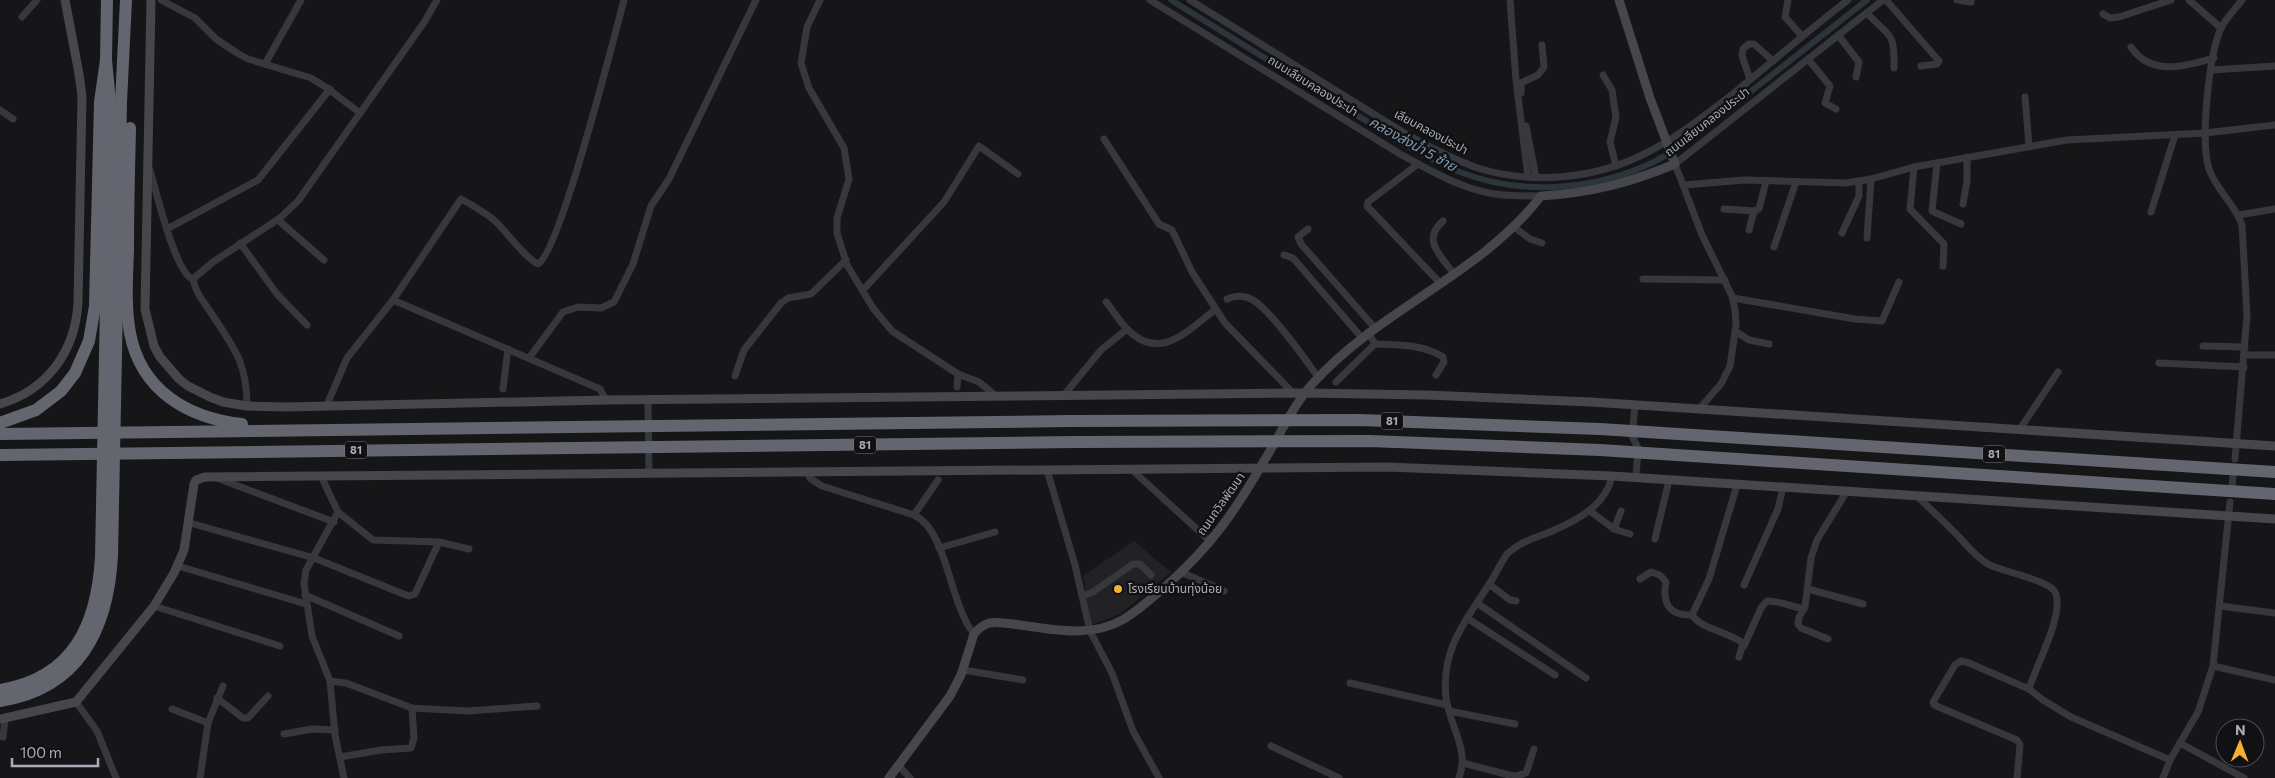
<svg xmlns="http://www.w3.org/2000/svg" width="2275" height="778" viewBox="0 0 2275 778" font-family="Commissioner,'Noto Sans Thai',sans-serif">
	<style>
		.built { fill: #222225 }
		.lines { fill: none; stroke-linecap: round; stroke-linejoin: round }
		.canal { stroke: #2c353c; stroke-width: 6 }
		.street { stroke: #37383d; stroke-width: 7 }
		.secondary { stroke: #45474d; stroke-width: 9 }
		.highway { stroke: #63666e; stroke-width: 12 }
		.poi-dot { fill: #f2b134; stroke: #111113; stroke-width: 2 }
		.labels { text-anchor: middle; stroke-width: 5; stroke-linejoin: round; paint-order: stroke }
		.shield { fill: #111113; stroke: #7b7e86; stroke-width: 1 }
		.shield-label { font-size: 11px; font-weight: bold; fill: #a8adb8 }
		.street-label { font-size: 12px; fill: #a8adb8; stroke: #111113 }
		.poi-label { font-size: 12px; fill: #a8adb8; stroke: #111113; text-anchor: start }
		.water-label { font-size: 14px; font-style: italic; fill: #7f9bb3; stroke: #111113 }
	</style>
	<rect width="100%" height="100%" fill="#161618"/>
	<path class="built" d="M1134,541L1171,572L1120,614L1091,625L1083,576Z"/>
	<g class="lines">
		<path class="canal" d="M1171,0L1405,145C1423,154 1441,165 1460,172C1519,195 1587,191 1645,166C1657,161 1668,154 1679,148L1867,0"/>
		<g class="street">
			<path d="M161,0L195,18L216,39L237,53L248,59L311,78L327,88L360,113"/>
			<path d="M820,0L807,27L801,63L809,88L844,148L849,179L837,218V233L847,265L873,308L892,331L958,374L979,382L996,396"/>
			<path d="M1150,0L1400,154C1431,171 1466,192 1503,195C1516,196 1529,196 1541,196"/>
			<path d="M1190,0L1409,136C1433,148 1456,161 1481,169C1532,184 1592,179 1640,156C1674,140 1704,116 1734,93C1772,62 1809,30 1848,0"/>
			<path d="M1510,0L1516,80L1528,177"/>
			<path d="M1788,0L1785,17L1802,36"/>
			<path d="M1886,0L1939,61L1937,64L1921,66"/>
			<path d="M1957,0L1971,2"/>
			<path d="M2189,0L2221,28"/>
			<path d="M1867,13C1889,38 1895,29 1894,68"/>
			<path d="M2103,14L2110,18L2119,17L2171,0"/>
			<path d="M22,17L37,0"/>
			<path d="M1838,35L1859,62L1856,77"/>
			<path d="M2131,47C2151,77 2185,66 2214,58"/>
			<path d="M1808,59L1830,86L1825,103L1836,109"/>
			<path d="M265,64L301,0"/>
			<path d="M2211,70L2275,66"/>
			<path d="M1603,75L1612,90L1614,104L1616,117L1610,142L1616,166"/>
			<path d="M1750,79L1742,56L1743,49L1749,44H1754L1773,61"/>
			<path d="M1521,93V83L1538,75L1544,67L1542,45"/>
			<path d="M2025,97L2029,146"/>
			<path d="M0,110L13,119"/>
			<path d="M1526,126L1536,177"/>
			<path d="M1104,139L1159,224L1172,230L1192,272L1225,323L1293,393"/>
			<path d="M1937,163L1932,211L1961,224"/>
			<path d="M1418,164L1368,202L1367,206L1440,283"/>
			<path d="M1914,167L1910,209L1944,244L1943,266"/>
			<path d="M150,170C156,190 175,274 193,279"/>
			<path d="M1684,185L1745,180L1846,183L1871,179L1914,167L2067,140L2205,133L2275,125"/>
			<path d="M1963,204L1967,181V157"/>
			<path d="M1724,209L1754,211L1759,209L1766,181"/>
			<path d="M2151,212L2175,135"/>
			<path d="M2239,215L2275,209"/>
			<path d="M278,220L324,260"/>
			<path d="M1443,221C1421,240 1441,256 1454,274"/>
			<path d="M1514,227L1530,239L1542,243"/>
			<path d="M167,229L258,180L330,89"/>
			<path d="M1308,229L1298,237L1301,244L1375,328"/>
			<path d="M1749,230L1754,211"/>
			<path d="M1842,233L1859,196V181"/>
			<path d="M1867,238L1871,179"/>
			<path d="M240,243L277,294L307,325"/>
			<path d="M1774,247L1796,182"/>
			<path d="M1284,255L1293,258L1362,338"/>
			<path d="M1643,279L1725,280"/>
			<path d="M863,290L944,202L979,146L1018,174"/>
			<path d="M1733,298L1855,319L1882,321L1899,282"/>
			<path d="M1227,299C1236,295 1244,295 1253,300C1272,312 1304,358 1318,377"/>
			<path d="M393,300L461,199C472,205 484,212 494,220C505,230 527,260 538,264C560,252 614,37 624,0"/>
			<path d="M1106,302C1113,310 1119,321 1127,329C1160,363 1188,330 1216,309"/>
			<path d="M1735,331L1749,340L1769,344"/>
			<path d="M1375,344C1397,345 1424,344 1443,357L1444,362L1436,375"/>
			<path d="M2203,346L2245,347"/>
			<path d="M2244,355H2275"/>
			<path d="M529,358L563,312L578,307L601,308L614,302L633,264L651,206L669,179L756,0"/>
			<path d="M2159,363L2244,367"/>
			<path d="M735,376L744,350L781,303L788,298L811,294L846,260"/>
			<path d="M1336,382L1375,344L1368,332"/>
			<path d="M957,387L958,374"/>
			<path d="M503,389L508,349"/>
			<path d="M1064,395L1101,350L1127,329"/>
			<path d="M648,400L649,474"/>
			<path d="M1635,405L1632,436L1638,448L1636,477"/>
			<path d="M247,406C247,362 234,348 211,313C204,302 195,292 193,279L213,262L280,218L298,201L425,21L437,0"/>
			<path d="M326,407L347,358L393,300L600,389L606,400"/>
			<path d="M1699,409L1721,384L1730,366L1736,325L1735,310L1732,296L1702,235L1675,164L1883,0"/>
			<path d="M2020,429L2058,372"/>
			<path d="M2235,459L2247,315L2242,225C2235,204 2216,190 2209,169C2200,140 2209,55 2221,28C2226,18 2235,9 2242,0"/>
			<path d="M1131,469L1211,542"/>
			<path d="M1047,470L1075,565L1090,631L1112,673L1133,731L1159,778"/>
			<path d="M806,472L811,479L822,486L914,515C948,531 949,604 974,634"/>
			<path d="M321,476L338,512L306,570L304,583L312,636L330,681L335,735L344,778"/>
			<path d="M217,478L334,522"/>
			<path d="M2232,486L2233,476"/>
			<path d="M1916,495C1930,509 1946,523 1960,538C1969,548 1976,557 1988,564C2002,572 2052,580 2056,594C2063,618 2036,665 2029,689L2043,700L2071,717L2170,760L2198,712L2213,666L2230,502"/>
			<path d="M1590,511L1614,529L1630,534"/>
			<path d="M914,515L938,480"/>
			<path d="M190,523L314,558L401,593L409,596L415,594L439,542L373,540L338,512"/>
			<path d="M1614,529L1621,511"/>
			<path d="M1655,539L1669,480"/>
			<path d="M439,542L469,549"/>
			<path d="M939,548L995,532"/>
			<path d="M178,566L306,604"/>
			<path d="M1181,572L1224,591"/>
			<path d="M1640,579L1651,572L1660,575L1666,582C1662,603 1669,616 1692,615L1709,579L1737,485"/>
			<path d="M1489,584L1510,600L1516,601"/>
			<path d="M1744,585L1778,509L1783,487"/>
			<path d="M1808,589L1863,604"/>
			<path d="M305,595L399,636"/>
			<path d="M1082,596L1093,592L1133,564H1140L1151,575"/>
			<path d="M1477,603L1586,678"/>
			<path d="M154,606L280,646"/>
			<path d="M2220,606L2275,613"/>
			<path d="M1692,615C1701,629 1729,632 1743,643L1739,657"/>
			<path d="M1467,618L1555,675"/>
			<path d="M1828,639L1801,628L1798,624L1799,617L1805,607L1811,558L1817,540L1847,491"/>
			<path d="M1744,646L1761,608L1767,601C1776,600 1794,607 1804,609"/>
			<path d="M2213,666L2275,680"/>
			<path d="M963,670L1023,680"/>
			<path d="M330,681L346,683L412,708L467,711L537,706"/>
			<path d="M1350,683L1447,705"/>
			<path d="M217,698L243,718H248L268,696"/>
			<path d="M76,702L97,731L116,778"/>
			<path d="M172,709L208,723"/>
			<path d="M1449,711L1515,724"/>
			<path d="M284,734L312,729L335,730"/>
			<path d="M3,737L5,719"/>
			<path d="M2180,743L2244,778"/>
			<path d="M1271,746L1339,778"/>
			<path d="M340,757L381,750L411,748L414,738L412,708"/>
			<path d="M1463,763L1509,775L1516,776L1526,773L1534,749"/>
			<path d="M898,765L910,778"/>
			<path d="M200,778L208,723L223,686"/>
			<path d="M1459,778C1470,748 1449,726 1446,697C1441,650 1464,623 1488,586C1495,576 1500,564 1507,554C1520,541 1536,538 1552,531C1578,520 1606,505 1612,476"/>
			<path d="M2017,778L2020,745L2017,740L1934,705L1933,702L1955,665L1961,661L1969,663L2029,689"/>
			<path d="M2163,778L2170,760"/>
		</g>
		<g class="secondary">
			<path d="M151,0L145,309L154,346L160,357L179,379L188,386L210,397L223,402L247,406L285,407L606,400L1306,393L1427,395L1591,402L2275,446"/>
			<path d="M0,404C47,390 75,352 78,303L82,96L79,74L65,0"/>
			<path d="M0,719L76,702L154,606L174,573L184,550L194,484L196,480L205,477L1387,467L1612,476L2275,519"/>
			<path d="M889,778L950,696L961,675L974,634C978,629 983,625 989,623C998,621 1011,624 1020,625C1054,630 1092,638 1124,619C1139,610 1153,597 1166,586C1211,546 1234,513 1264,461C1280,435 1294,403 1315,381C1382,308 1481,274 1541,196C1591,193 1629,183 1675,164L1650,98L1619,0"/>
		</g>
		<g class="highway">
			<path d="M130,128C129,168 128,209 128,250C127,277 125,306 130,333C141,391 188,418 242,424"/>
			<path d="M0,423L36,410L61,391L75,373L89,341L95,306L100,102L106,60L107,0"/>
			<path d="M0,434L1071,421L1360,420L1600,429L2275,472"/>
			<path d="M0,455L1075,442L1370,441L1600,450L2275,494"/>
			<path d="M0,690C74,678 97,624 101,557L110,102L106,60"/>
			<path d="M0,701C79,689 108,629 112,556L121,102L126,0"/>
		</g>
	</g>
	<circle class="poi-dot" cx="1118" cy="589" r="5"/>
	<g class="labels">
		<g class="shield">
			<rect x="1381" y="412.5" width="22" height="17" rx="4"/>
			<rect x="854" y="436.5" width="22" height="17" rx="4"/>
			<rect x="345" y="441.5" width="22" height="17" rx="4"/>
			<rect x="1983" y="445.5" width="22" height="17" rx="4"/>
		</g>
		<g class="shield-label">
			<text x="1392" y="425">81</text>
			<text x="865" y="449">81</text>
			<text x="356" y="454">81</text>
			<text x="1994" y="458">81</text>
		</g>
		<g class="street-label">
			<text transform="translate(1313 86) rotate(32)" y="4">ถนนเลียบคลองประปา</text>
			<text transform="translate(1707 122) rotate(-38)" y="4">ถนนเลียบคลองประปา</text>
			<text transform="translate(1431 132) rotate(28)" y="4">เลียบคลองประปา</text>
			<text transform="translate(1221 504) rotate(-55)" y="4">ถนนถวิลพัฒนา</text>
		</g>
		<g class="poi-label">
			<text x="1128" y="593">โรงเรียนบ้านทุ่งน้อย</text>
		</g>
		<g class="water-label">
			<text transform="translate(1413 144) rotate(29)" y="5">คลองส่งน้ำ 5 ซ้าย</text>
		</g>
	</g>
	<g transform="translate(2240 743) rotate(1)"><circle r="24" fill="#111113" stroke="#4d4f55"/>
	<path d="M0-4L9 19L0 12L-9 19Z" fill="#f2b134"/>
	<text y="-8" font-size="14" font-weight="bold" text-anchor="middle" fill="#a8adb8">N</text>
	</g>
	<path d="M12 758v8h86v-8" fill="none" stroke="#a8adb8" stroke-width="2.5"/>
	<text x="20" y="758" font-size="15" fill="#a8adb8" stroke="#111113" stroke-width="4" paint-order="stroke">100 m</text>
</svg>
